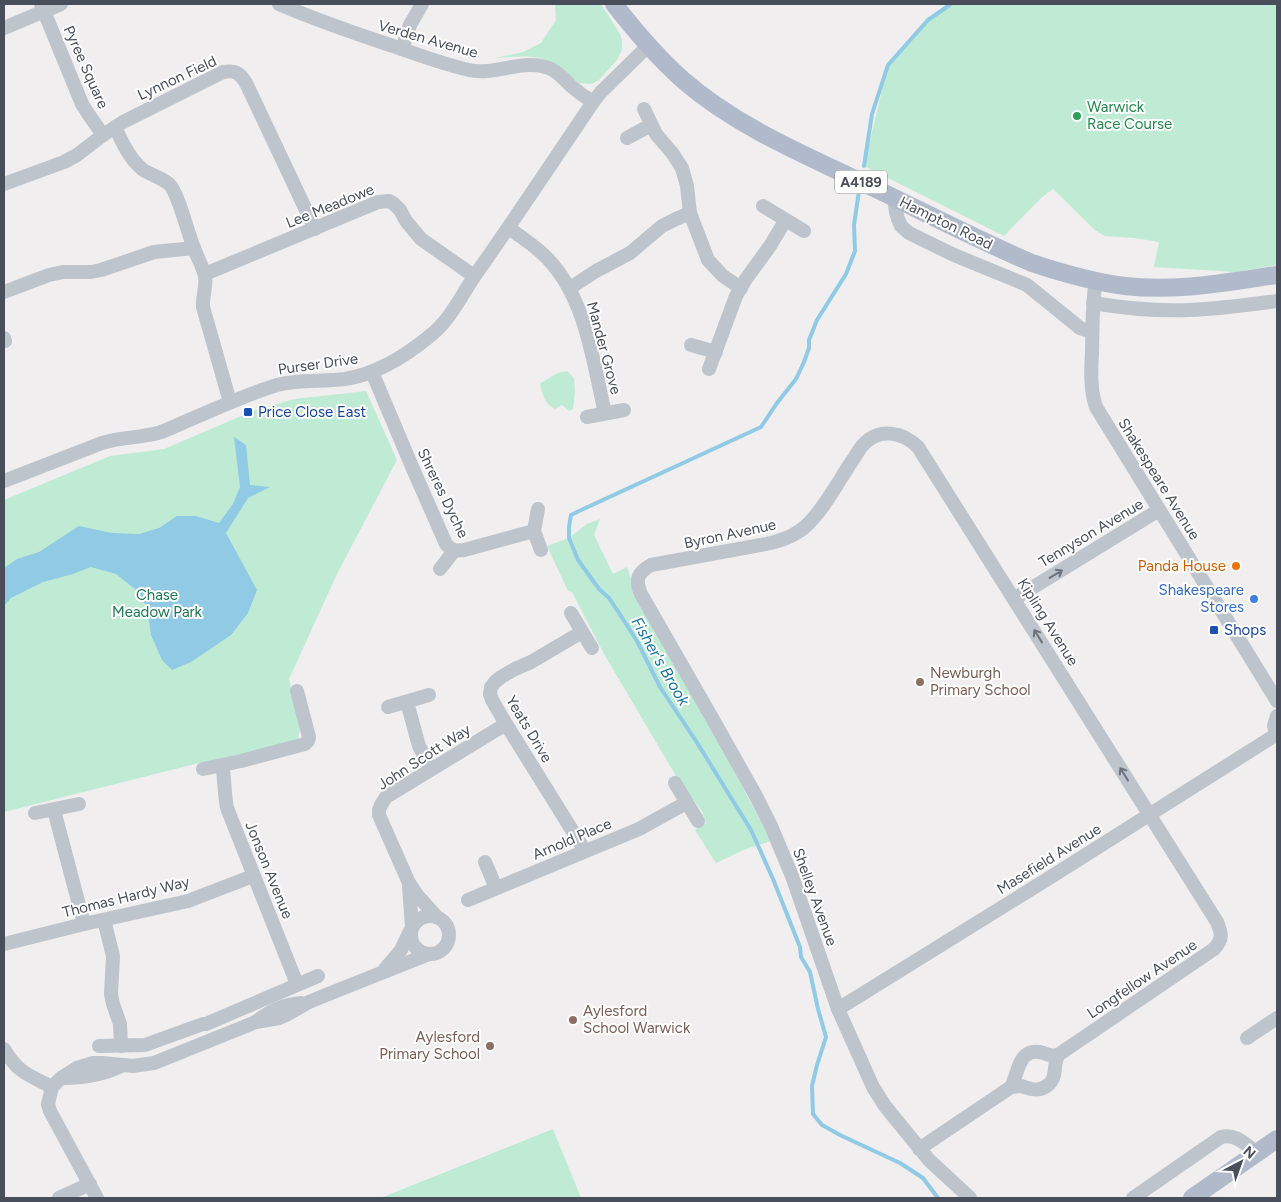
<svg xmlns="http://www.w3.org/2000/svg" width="1281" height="1202" viewBox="0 0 1281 1202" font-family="Figtree,sans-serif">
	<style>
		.green { fill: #bfebd5 }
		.water { fill: #90cae4 }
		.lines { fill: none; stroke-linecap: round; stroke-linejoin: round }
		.stream { stroke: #90cae4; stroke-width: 4 }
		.minor { stroke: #bdc4cc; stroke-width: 14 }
		.major { stroke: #b0bacb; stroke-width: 18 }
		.oneway { stroke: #6b727c }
		.leisure-dot { fill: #2e9e5b; stroke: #fff; stroke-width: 2 }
		.transit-dot { fill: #1a4fb4; stroke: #fff; stroke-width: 2 }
		.food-dot { fill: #e8710a; stroke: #fff; stroke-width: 2 }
		.shop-dot { fill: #3f7fe0; stroke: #fff; stroke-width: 2 }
		.education-dot { fill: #8d6e63; stroke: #fff; stroke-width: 2 }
		.labels { text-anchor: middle; stroke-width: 4; stroke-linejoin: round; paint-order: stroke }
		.shield { fill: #fff; stroke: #7f848c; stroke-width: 1 }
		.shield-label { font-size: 14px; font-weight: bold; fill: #484f5a }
		.street-label { font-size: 15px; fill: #484f5a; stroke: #fff }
		.leisure-label { font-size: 15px; fill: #27864d; stroke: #fff; text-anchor: start }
		.transit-label { font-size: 15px; fill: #164399; stroke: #fff; text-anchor: start }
		.food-label { font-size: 15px; fill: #c56008; stroke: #fff; text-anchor: end }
		.shop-label { font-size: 15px; fill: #366cbe; stroke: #fff; text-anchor: end }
		.park-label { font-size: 15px; fill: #1e7553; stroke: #fff }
		.education-label { font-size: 15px; fill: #785e54; stroke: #fff; text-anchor: start }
		.water-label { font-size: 16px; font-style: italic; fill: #18729c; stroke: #fff }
	</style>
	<rect width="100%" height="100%" fill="#f0eeee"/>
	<g class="green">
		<path d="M555,4H601L620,34L622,40V50L617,60L599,80L594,83L589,84L579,83C569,76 560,68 550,62C536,54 511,57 495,58L523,52L541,43L556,20Z"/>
		<path d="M951,4H1277V265L1236,272L1154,267L1159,242L1135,238L1105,236L1095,230L1053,189L1041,198L1004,236L864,166L888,65L928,20Z"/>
		<path d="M567,371L574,378L575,392L573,409L569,411L562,405L555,409C544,403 543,396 540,384C543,381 554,375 558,373C561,372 564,372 567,371Z"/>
		<path d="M366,391L397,460L338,572L289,679L300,730L297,742L242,754L199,763L4,812V500L110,456L164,449L253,411L294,399Z"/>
		<path d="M600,519L594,535L613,574L627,567L634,589L727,757L771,841L746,849L716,863L695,830L706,823L702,811L679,781L604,654L572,592L568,591L547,546L569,538L587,524Z"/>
		<path d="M553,1129L581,1198H383V1197Z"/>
	</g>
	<path class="water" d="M234,437L246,445L250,485L270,487L248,498L226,533L257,590L248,613L231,635L191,662L172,670L162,660L151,635L147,607L135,589L116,574L91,567L73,574L43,582L11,598L4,606V568L17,559L39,552L79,526L112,533L139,534L159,528L177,516H196L219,523L233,504L240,487Z"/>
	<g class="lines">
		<g class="stream">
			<path d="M864,166L872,114L888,65L928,20L951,4"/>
			<path d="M859,191L854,225L855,251L846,274L817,320L809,340V348L804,362L796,379L777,403L761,427L579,511L571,515L569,527V538L578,560L599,589L609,598L619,613L637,641L660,687L696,741L751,830L773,879L800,947L801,957L810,972L818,1009L826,1037L817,1065L812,1086L813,1114L822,1125L840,1135L900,1163L923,1178L938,1198"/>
		</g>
		<g class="minor">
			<path d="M41,4L82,104L89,115L103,135"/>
			<path d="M279,4C316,20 354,33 393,46C418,55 443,64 469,70C496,76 525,57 551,69C559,73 565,80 571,86C578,92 585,97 593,102"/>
			<path d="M4,28L61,4"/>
			<path d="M402,49L410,25L422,4"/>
			<path d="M644,109L656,134L673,154L682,168L687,186L690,213L708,260L723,276L741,288"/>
			<path d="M115,127C122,142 129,158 142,169C150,175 161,177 169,184C178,192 188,234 194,248C197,257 203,267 205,276C207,286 202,296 203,307L230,402"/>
			<path d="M627,138L651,125"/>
			<path d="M4,184L64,162L77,155L103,135L123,122L223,72C235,70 239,72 246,83L315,229"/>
			<path d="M894,198L896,212L898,219L901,226L909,233L954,255L1027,285L1080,328L1092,332"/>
			<path d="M763,206L804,231"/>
			<path d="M509,228C522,238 537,247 548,259C586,299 593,362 605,413"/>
			<path d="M205,274L378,202L389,201L394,204L400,210L406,221L421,239L474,276"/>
			<path d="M1095,281C1093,305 1092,328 1092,352C1091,371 1090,389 1096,407L1277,701"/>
			<path d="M570,288L596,271L630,253L662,226L676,219L690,213"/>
			<path d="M4,292L49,275L63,272H91L101,270L154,252L194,248"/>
			<path d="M1093,303C1122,308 1160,311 1189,310C1219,309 1248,305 1277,301"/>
			<path d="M4,338L5,341"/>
			<path d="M691,345L716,352"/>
			<path d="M709,369L736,296L746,279L770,246L785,221"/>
			<path d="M372,372L413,469L446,544C452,551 456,551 464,550L534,531"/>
			<path d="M587,417L624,410"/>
			<path d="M4,481L102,443C120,437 139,438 158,433C169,430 179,424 189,420C218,408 247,394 277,385C299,379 322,382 345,379C377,374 407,355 431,335C451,319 462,294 476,274C516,217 554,160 593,102L601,92L648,46"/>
			<path d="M538,509L534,531L541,550"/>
			<path d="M440,569L454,551"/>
			<path d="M1014,599L1159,510"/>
			<path d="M571,613L592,648"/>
			<path d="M582,632L531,662L515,669L501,677L495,682L491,687L490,694L492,700L506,724L585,851"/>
			<path d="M407,702L419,746L431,769"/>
			<path d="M388,707L429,695"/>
			<path d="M1277,716L1274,726L1277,735"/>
			<path d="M222,765C225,779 224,793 227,808L297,984"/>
			<path d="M203,769L241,761L305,744L308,741L309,737L297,691"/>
			<path d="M675,783L698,821"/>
			<path d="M54,810L84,924"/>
			<path d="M35,813L79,804"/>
			<path d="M485,862L496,888"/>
			<path d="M409,886L412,927"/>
			<path d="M468,900L639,829L686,803"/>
			<circle cx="430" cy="935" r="19"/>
			<path d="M436,916L417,895L409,883L379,815V810L381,805L386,797L506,724"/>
			<path d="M104,920L113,956L111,994L113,1004L120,1024L121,1046"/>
			<path d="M4,944L84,924L188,901L253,876"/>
			<path d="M385,969L401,950L410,931"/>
			<path d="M838,1009L1046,880L1277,734"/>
			<path d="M257,1021C271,1010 283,1005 301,1003"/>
			<path d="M206,1024L318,976"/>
			<path d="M1247,1038L1277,1018"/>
			<path d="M99,1046L145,1045L203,1024"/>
			<path d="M4,1049C18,1073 29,1075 52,1087"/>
			<path d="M62,1078C82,1078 103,1075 121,1066"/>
			<path d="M1011,1087C1013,1087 1018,1086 1020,1086C1024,1086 1028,1089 1032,1089C1042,1091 1052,1085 1054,1075C1056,1067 1054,1063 1058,1055"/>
			<path d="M919,1149L1011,1087C1018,1075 1018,1049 1039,1052C1047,1053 1049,1057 1058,1055L1214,949C1223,939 1222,934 1217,922L918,447C903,432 879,427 863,445C859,449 856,456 852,461C838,482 826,506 808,524C796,536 781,541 766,544L651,565C637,573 635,580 641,594L711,716L756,796L771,826L792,876L838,1009L873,1087L885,1106L929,1160L970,1198"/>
			<path d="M59,1198L90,1184"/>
			<path d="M97,1198L50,1111L48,1104L52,1087L61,1078L77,1068L93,1063H102L133,1066L154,1063L256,1022L279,1018L288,1014L309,1002L326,995L429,954"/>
			<path d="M1133,1198L1221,1137C1236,1133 1246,1145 1257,1153"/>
		</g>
		<g class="major">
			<path d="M614,4C635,31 657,57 683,80C738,128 808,156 874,188C926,213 978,240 1032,263C1062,273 1093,282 1125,286C1176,292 1227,282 1277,275"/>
			<path d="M1192,1198L1277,1139"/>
		</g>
	</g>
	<defs><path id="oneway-shaft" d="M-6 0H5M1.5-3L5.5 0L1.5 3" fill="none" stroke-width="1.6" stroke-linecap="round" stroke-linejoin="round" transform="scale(1.25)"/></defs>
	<g class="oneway">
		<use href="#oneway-shaft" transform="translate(1056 574) rotate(-31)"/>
		<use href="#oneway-shaft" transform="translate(1038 636) rotate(-122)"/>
		<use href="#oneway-shaft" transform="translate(1124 774) rotate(-122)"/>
	</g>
	<circle class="leisure-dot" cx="1077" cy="116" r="5"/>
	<g class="transit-dot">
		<rect x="243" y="407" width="10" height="10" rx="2.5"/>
		<rect x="1209" y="625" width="10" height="10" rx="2.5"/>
	</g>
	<circle class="food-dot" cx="1236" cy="566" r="5"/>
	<circle class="shop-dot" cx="1254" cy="599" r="5"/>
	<g class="education-dot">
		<circle cx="920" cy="682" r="5"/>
		<circle cx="573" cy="1020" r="5"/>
		<circle cx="490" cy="1046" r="5"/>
	</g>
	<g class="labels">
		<rect class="shield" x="835" y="170.5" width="52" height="23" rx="4"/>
		<g class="shield-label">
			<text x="861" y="187">A4189</text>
		</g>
		<g class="street-label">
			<text transform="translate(428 39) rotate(16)" y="5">Verden Avenue</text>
			<text transform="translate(86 67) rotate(66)" y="5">Pyree Square</text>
			<text transform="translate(177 78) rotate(-25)" y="5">Lynnon Field</text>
			<text transform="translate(330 206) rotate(-22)" y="5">Lee Meadowe</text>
			<text transform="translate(946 223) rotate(26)" y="5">Hampton Road</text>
			<text transform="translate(604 348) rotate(75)" y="5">Mander Grove</text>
			<text transform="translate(318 364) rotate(-8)" y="5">Purser Drive</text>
			<text transform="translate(1159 479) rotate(58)" y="5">Shakespeare Avenue</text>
			<text transform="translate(443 493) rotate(64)" y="5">Shreres Dyche</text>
			<text transform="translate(1091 533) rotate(-31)" y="5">Tennyson Avenue</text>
			<text transform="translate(730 534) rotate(-12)" y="5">Byron Avenue</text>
			<text transform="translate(1048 622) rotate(58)" y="5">Kipling Avenue</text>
			<text transform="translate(529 729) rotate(59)" y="5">Yeats Drive</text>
			<text transform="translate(424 757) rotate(-33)" y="5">John Scott Way</text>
			<text transform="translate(572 839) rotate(-23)" y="5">Arnold Place</text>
			<text transform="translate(1049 859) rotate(-32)" y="5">Masefield Avenue</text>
			<text transform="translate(269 870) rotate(68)" y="5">Jonson Avenue</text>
			<text transform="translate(126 897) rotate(-14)" y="5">Thomas Hardy Way</text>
			<text transform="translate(815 897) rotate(70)" y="5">Shelley Avenue</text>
			<text transform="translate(1142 979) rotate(-34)" y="5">Longfellow Avenue</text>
		</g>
		<g class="leisure-label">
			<text x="1087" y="112">Warwick<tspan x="1087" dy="17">Race Course</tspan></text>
		</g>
		<g class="transit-label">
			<text x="258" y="417">Price Close East</text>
			<text x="1224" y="635">Shops</text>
		</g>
		<g class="food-label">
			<text x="1226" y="571">Panda House</text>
		</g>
		<g class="shop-label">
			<text x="1244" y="595">Shakespeare<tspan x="1244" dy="17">Stores</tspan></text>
		</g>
		<g class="park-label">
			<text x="157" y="600">Chase<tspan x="157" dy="17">Meadow Park</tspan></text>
		</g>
		<g class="education-label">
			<text x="930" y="678">Newburgh<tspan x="930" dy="17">Primary School</tspan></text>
			<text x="583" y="1016">Aylesford<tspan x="583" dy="17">School Warwick</tspan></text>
			<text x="480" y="1042" text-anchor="end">Aylesford<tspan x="480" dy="17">Primary School</tspan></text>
		</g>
		<g class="water-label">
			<text transform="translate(661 661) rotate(60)" y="6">Fisher's Brook</text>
		</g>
	</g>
	<rect width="1281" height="1202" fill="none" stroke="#484f5a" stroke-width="10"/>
	<g transform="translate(1241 1162) rotate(41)" stroke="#ffffff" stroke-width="4" paint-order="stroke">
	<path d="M0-4L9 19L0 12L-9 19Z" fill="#484f5a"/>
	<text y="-8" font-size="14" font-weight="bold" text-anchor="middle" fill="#484f5a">N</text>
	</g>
</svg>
